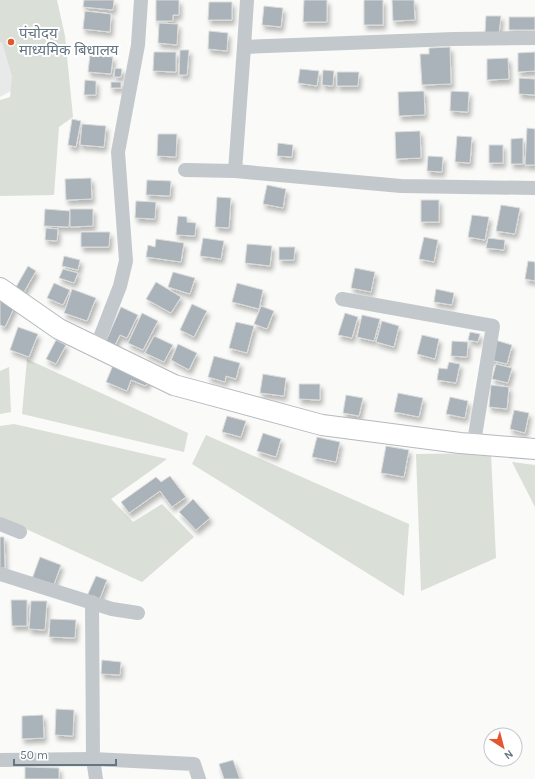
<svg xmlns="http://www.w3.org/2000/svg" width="535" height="779" viewBox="0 0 535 779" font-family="Karla,'Noto Sans Devanagari',sans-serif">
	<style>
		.built { fill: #e8e9e9 }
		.green { fill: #dadfd7 }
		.building { fill: #aab3b9; stroke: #dcdcda; filter: url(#shadow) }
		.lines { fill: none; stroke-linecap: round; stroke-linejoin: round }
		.secondary-casing { stroke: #b3babf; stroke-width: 22 }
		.street { stroke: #c3c8cc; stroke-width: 14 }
		.secondary { stroke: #fff; stroke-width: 20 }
		.poi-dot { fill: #e4572e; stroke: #fff; stroke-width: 1.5 }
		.labels { text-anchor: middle; stroke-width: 4; stroke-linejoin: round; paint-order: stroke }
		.poi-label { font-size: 15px; fill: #657683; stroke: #fff; text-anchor: start }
	</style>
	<defs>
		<filter id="shadow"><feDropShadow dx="2.5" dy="4.5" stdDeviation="2" flood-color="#0004"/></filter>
	</defs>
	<rect width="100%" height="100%" fill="#fafaf8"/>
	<path class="built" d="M0,0L24,84L0,97Z"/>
	<g class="green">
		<path d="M0,0H57L65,36L73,117L59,127L54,195L0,196V100L10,97L12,76L2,42H0Z"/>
		<path d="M27,359L188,433L184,452L22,414Z"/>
		<path d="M9,367L11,412L0,414V371Z"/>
		<path d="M14,424L167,459L111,499L133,522L162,504L194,537L142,582L0,517V426Z"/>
		<path d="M206,435L409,524L404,596L192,464Z"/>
		<path d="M491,453L496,558L421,591L416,454Z"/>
		<path d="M512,462L535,465V507Z"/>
	</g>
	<g class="building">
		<path d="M84,0H114L113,10L83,7Z"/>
		<path d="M156,0H179V15H173V21H156Z"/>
		<path d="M304,0H327V22H303Z"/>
		<rect x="364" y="0" width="19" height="25"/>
		<path d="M392,0H414L415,20L393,21Z"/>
		<path d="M209,2H232V20H208Z"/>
		<path d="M264,6L283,8L281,27L262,25Z"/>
		<path d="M85,11L111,14L110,32L83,29Z"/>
		<path d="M486,16H501L499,34L485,33Z"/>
		<rect x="509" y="17" width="26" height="13"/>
		<path d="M159,23L178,24L177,45L158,43Z"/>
		<path d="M209,31L228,33L227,51L208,49Z"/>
		<path d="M450,47L451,84L422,85L420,54H429V48Z"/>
		<path d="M180,50H189L187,75H179Z"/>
		<path d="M154,52H176V72L153,71Z"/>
		<path d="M535,52V71L518,72V53Z"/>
		<path d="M90,55L113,57L111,74L88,72Z"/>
		<path d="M508,58L509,79L487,80V59Z"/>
		<path d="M115,68L122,69L121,77H114Z"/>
		<path d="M300,69L319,71L317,86L298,83Z"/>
		<path d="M323,70L334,71L333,86L322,85Z"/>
		<path d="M337,72H359L358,86H337Z"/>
		<path d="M519,78L535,79V95L519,94Z"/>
		<path d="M85,80L96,81V95H84Z"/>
		<rect x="111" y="82" width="10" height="6"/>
		<path d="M424,91L425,115L399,116L398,92Z"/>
		<path d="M451,91L469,92L468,112L450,111Z"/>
		<path d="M72,119L81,121L76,147L68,145Z"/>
		<path d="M82,124L106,126L104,147L80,145Z"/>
		<path d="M527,128L535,129V165H525Z"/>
		<path d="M420,131L421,158L396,159L395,132Z"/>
		<path d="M158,134H177L176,157L157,156Z"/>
		<path d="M457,136L472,137L470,163L455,162Z"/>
		<path d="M523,138V164H511V139Z"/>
		<path d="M278,143L293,145L292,157L277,156Z"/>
		<rect x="489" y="145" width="14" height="18"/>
		<path d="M428,156L443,157L442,172L427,171Z"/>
		<path d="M91,178L92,199L66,200L65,179Z"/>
		<path d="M147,180L171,181L170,196L146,195Z"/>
		<path d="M267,185L286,189L283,208L263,204Z"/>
		<path d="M217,197L231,198L229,228L215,227Z"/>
		<rect x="421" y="200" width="18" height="22"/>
		<path d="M136,201L156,202L155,219L135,218Z"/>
		<path d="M501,205L520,208L515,234L496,231Z"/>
		<path d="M45,209L70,211L69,227L44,226Z"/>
		<path d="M70,209H93V226L70,227Z"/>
		<path d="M472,215L489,217L485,240L468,237Z"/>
		<path d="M178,216L187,217V222L196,223L195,236L176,235Z"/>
		<path d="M46,228L58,229L57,241L45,240Z"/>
		<path d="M81,232H110L109,247H81Z"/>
		<path d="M424,237L438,240L434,262L419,259Z"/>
		<path d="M203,238L224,241L221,259L200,256Z"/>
		<path d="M488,238L505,240L504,250L486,248Z"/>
		<path d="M156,239L184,243L181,262L146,257L148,245L155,247Z"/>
		<path d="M247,244L272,246L270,266L245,263Z"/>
		<path d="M279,247H295L294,260H279Z"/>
		<path d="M64,256L80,260L78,270L62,266Z"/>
		<path d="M528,261L535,262V281L525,279Z"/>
		<path d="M28,266L36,271L24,292L16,287Z"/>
		<path d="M355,268L375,272L371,292L351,288Z"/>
		<path d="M63,269L78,273L74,283L59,278Z"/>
		<path d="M173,272L195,278L190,294L168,287Z"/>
		<path d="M156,282L181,297L171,313L146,299Z"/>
		<path d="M54,283L70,290L63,305L47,298Z"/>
		<path d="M237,283L263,290L259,309L232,302Z"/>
		<path d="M72,289L96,298L87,321L64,313Z"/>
		<path d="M436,289L454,293L452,305L434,302Z"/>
		<path d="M0,298L15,306L5,327L0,325Z"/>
		<path d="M192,304L207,311L194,337L180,330Z"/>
		<path d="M261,306L274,311L267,329L254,324Z"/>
		<path d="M121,307L138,315L127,338L120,335L115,345L106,341Z"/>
		<path d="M142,313L158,321L143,350L128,343Z"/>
		<path d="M345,313L358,317L352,338L338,335Z"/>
		<path d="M362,315L380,319L374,341L357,337Z"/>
		<path d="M382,321L399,326L394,347L376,342Z"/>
		<path d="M236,322L254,326L247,353L229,348Z"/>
		<path d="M18,327L38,334L29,357L10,350Z"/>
		<path d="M470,332L480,334L478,342L468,340Z"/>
		<path d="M422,335L439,339L435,359L417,354Z"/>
		<path d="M154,336L173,345L164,362L145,353Z"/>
		<path d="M56,340L66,345L56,364L46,359Z"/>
		<path d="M495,340L512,345L507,364L490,360Z"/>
		<path d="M452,341L468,342L467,357L451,356Z"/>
		<path d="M178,344L197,353L189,370L171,360Z"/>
		<path d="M214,356L240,363L236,379L226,376L225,382L208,377Z"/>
		<path d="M449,362L460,364L456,383L437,380L439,368L447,369Z"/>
		<path d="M114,363L150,378L146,386L131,380L127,391L106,382Z"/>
		<path d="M496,364L512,368L508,383L492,379Z"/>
		<path d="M263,374L286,378L284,396L260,393Z"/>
		<path d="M299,384H320V400L299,399Z"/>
		<path d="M491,385L509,387L507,409L489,407Z"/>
		<path d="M398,393L423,398L419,417L394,412Z"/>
		<path d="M346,395L363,398L359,416L343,413Z"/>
		<path d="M450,397L468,401L465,418L446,414Z"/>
		<path d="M514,410L529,413L525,433L510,429Z"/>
		<path d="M227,416L246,421L241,437L222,432Z"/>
		<path d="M263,433L281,439L276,457L257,451Z"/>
		<path d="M317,437L340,442L336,462L312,457Z"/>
		<path d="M386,446L409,450L404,477L381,473Z"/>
		<path d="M170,476L186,497L172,507L160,491L129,513L121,502L156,477L161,482Z"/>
		<path d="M193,499L210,518L196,530L179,512Z"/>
		<path d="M0,537H4L5,568H0Z"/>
		<path d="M40,557L61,565L53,587L32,579Z"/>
		<path d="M96,576L107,580L99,601L87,596Z"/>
		<path d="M11,600H27V626H12Z"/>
		<path d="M31,601H47L45,630L29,629Z"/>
		<path d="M50,619L76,620L75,638L49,637Z"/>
		<path d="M102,660L121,662L120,675L101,674Z"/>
		<path d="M56,709L74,710L73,736L55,735Z"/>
		<path d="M43,715L44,738L22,739V716Z"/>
		<path d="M233,760L240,779H224L219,764Z"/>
		<path d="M25,767L59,768V779H25Z"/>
	</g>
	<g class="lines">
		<defs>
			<path id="secondary" d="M0,288L59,329L174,385L322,425L460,443L535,449"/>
		</defs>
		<use href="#secondary" class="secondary-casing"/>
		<g class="street">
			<path d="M244,47L247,0"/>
			<path d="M185,170L235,171L401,186L535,188"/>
			<path d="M235,171L244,47L454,39L535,38"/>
			<path d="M342,299L493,326L474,442"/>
			<path d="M96,348L120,286L126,261L118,152L138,45L141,0"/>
			<path d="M0,524L20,532"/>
			<path d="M0,574L112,609L138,613"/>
			<path d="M92,602L93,759L96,779"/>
			<path d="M0,760L93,759L194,764L199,779"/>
		</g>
		<use href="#secondary" class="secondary"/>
	</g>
	<circle class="poi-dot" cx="11" cy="42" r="4"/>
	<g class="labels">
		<g class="poi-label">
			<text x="19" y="38">पंचोदय<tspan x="19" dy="17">माध्यमिक बिधालय</tspan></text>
		</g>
	</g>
	<g transform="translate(503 747) rotate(144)"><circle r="19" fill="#ffffff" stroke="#c1c8cd"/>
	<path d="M0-3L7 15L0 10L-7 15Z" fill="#e4572e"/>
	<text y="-6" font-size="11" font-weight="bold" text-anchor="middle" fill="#657683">N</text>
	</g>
	<path d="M14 759v6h102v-6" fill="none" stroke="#657683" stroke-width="2"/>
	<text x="20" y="759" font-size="12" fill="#657683" stroke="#ffffff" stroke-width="3" paint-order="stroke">50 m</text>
</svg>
